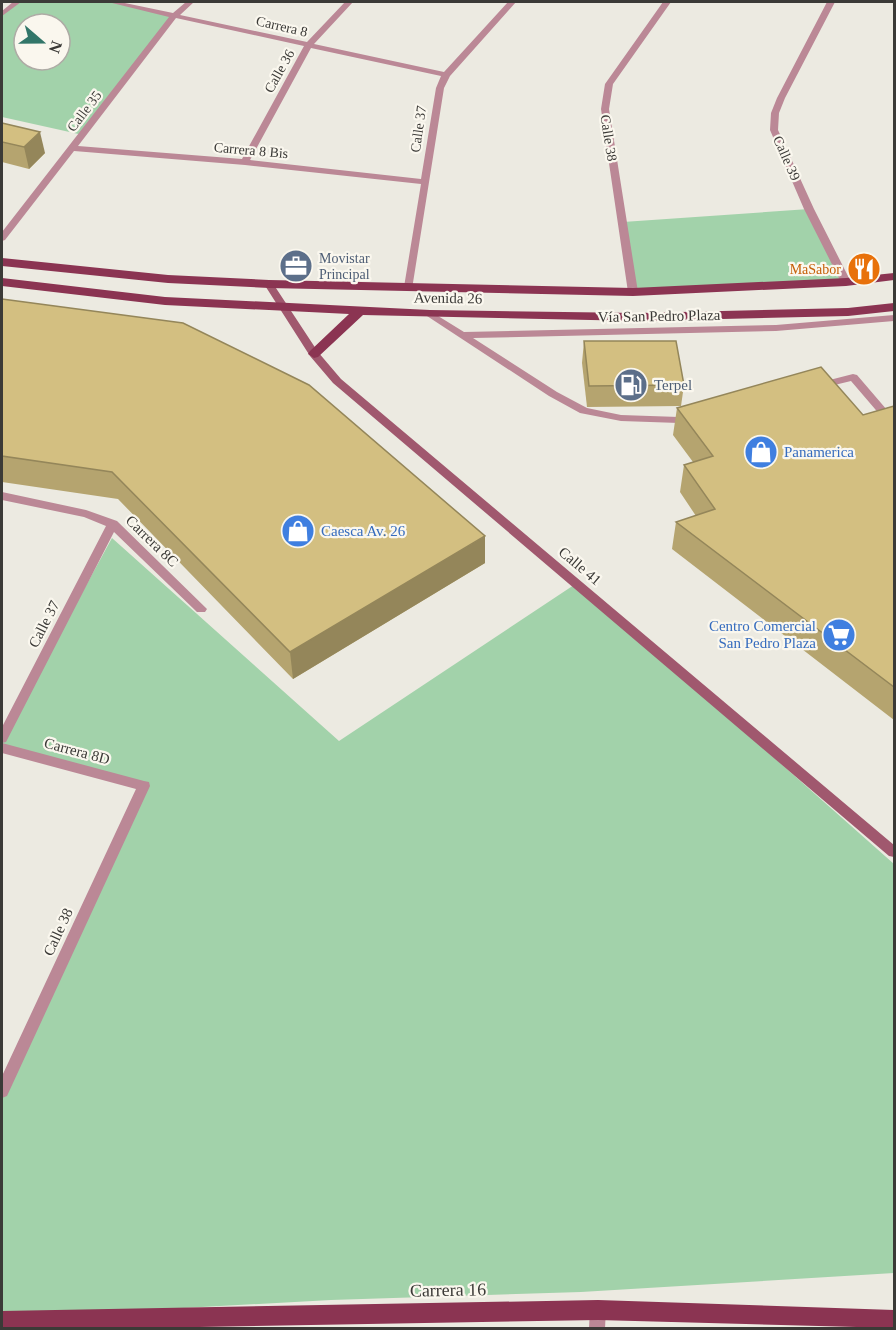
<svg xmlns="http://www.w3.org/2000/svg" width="896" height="1330" viewBox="0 0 896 1330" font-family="Georgia,serif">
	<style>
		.green { fill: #a2d2aa; fill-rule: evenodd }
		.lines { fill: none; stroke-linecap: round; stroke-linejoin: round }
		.lane { fill: #bb8896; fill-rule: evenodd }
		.street { fill: #bb8896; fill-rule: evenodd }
		.secondary { fill: #a0586e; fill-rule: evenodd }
		.primary { fill: #8b3452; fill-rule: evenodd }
		.wall { fill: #b5a46f }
		.shaded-wall { fill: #94865a }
		.building { fill: #d3bf81; stroke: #94865a; stroke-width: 1.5 }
		.labels { text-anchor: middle; stroke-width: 4.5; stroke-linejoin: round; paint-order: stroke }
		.far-street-label { font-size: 14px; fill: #3b3a37; stroke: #faf7ee }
		.far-service-label { font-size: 14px; fill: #4e5e75; stroke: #faf7ee; text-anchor: start }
		.far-food-label { font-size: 14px; fill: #c56008; stroke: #faf7ee; text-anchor: end }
		.street-label { font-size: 15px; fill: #3b3a37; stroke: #faf7ee }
		.service-label { font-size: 15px; fill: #4e5e75; stroke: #faf7ee; text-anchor: start }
		.shop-label { font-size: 15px; fill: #366cbe; stroke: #faf7ee; text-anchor: start }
		.near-street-label { font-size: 18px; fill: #3b3a37; stroke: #faf7ee }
	</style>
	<rect width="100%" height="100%" fill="#eceae1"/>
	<g class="green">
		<path d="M17,2H112L175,15L83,135L2,117V14ZM24,24H60V60H24Z"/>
		<path d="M809,209L846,282L633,292L623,222Z"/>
		<path d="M112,538L339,741L577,583L894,864V1273L581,1292L331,1300L75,1314L2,1315V1091L143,786L2,748V739Z"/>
	</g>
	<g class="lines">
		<g class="lane">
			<path d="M430,311L464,332L776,325L894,315V321L776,331L473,338L557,392L587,408L621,415L679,417L690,414L695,417L694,419L679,423L621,421L580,413L549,396L427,316L425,314Z"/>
			<path d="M853,374L857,375L887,410L894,408V414L885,417L881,416L851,381L818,389L813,386L814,384Z"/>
		</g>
		<g class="street">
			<path d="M13,2H21L2,16V11Z"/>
			<path d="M108,2H120L173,13L186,2H194L180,15L307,42L345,2H353L314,44L444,72L508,2H516L450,76L444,88L412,289H406L404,287L421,184L245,165L74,151L5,240L2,241V232L169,17ZM176,18L304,46L242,159L78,146ZM311,48L441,76L436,88L421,179L250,160Z"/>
			<path d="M663,2H671L613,84L609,109L638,292L633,295L628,292L601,109L605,84Z"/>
			<path d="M827,2H835L785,98L779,113L778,130L814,209L851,282L846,285L841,282L804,209L770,130L771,113L777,98Z"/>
			<path d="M2,492L86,510L117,521L207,609L205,612H197L114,532L6,742L2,743V727L106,526L84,517L2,500Z"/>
			<path d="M2,743L144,781L149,782L150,786L7,1096L2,1098V1076L136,789L2,753Z"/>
			<path d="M598,1302L604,1304L606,1310L605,1328H589L590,1310L592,1304Z"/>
		</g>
		<path class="secondary" d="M269,281L272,282L318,352L341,379L894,845V857L889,856L333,383L310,356L264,284Z"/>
		<g class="primary">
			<path d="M2,258L168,275L269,280L633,288L846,278L894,273V280L846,286L633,296L269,288L168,283L2,266Z"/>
			<path d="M2,278L165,297L430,310L638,313L848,308L894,303V311L848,316L638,321L363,315L318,357L314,358L308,354L310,351L349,314L165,305L2,286Z"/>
			<path d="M598,1300L894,1310V1328L598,1320L143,1328H2V1311Z"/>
		</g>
	</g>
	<g class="wall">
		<path d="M2,123L45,153L29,169L2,162Z"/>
		<path d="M2,299L485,563L293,679L118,499L2,482Z"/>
		<path d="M584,341L684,385L681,406L587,407L582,363Z"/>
		<path d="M894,406V720L672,549L676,522L696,516L680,492L684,465L693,462L673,435L677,408L863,415Z"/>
	</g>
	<g class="shaded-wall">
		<path d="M40,132L45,153L29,169L24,147Z"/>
		<path d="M485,536V563L293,679L290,652Z"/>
	</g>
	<g class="building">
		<path d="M2,123L40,132L24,147L2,142Z"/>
		<path d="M2,299L183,323L309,385L485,536L290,652L112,472L2,456Z"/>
		<path d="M584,341H676L684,385L589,386Z"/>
		<path d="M821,367L863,415L894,406V687L676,522L715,509L684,465L713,456L677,408Z"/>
	</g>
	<defs>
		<symbol id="office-disc" viewBox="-11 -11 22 22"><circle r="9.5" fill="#5c6f8a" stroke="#faf7ee"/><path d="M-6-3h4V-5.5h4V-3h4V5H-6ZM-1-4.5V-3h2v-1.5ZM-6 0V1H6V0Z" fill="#fff"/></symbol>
		<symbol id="restaurant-disc" viewBox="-11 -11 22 22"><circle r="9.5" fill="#e8710a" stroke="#faf7ee"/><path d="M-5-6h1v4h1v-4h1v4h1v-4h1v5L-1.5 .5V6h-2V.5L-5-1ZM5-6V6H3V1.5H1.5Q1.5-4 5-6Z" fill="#fff"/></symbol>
		<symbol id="fuel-disc" viewBox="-11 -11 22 22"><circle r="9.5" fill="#5c6f8a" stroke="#faf7ee"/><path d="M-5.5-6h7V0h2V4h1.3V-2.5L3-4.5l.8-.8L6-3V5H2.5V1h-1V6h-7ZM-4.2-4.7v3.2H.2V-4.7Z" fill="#fff"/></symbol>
		<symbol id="shop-disc" viewBox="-11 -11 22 22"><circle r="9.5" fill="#3f7fe0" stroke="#faf7ee"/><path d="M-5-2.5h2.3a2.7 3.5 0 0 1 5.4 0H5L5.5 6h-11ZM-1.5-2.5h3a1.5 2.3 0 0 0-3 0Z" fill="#fff"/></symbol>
		<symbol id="supermarket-disc" viewBox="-11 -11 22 22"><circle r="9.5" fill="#3f7fe0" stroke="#faf7ee"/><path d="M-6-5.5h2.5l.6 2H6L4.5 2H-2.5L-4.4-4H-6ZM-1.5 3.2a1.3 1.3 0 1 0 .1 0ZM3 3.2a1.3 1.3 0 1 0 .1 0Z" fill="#fff"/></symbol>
	</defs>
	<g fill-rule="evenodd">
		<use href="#office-disc" x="277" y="247" width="38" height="38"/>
		<use href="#restaurant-disc" x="845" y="250" width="38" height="38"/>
		<use href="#fuel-disc" x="612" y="366" width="38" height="38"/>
		<use href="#shop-disc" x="742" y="433" width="38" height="38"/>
		<use href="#shop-disc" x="279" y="512" width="38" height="38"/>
		<use href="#supermarket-disc" x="820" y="616" width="38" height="38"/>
	</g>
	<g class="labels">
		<g class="far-street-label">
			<text transform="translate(282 26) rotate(13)" y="5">Carrera 8</text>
			<text transform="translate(279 71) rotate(-61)" y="5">Calle 36</text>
			<text transform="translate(84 111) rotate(-53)" y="5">Calle 35</text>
			<text transform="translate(418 129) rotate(-82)" y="5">Calle 37</text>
			<text transform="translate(609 138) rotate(81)" y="5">Calle 38</text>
			<text transform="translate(251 150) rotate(5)" y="5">Carrera 8 Bis</text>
			<text transform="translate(787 158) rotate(66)" y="5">Calle 39</text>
		</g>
		<g class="far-service-label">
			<text x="319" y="263">Movistar<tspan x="319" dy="16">Principal</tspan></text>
		</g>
		<g class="far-food-label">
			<text x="841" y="274">MaSabor</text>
		</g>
		<g class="street-label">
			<text transform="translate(448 298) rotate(1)" y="5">Avenida 26</text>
			<text transform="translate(659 316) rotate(-1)" y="5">Vía San Pedro Plaza</text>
			<text transform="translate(152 541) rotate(44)" y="5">Carrera 8C</text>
			<text transform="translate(580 566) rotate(40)" y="5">Calle 41</text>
			<text transform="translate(44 624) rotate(-63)" y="5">Calle 37</text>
			<text transform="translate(77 751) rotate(15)" y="5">Carrera 8D</text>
			<text transform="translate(58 932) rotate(-65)" y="5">Calle 38</text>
		</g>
		<g class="service-label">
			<text x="654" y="390">Terpel</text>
		</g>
		<g class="shop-label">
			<text x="784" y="457">Panamerica</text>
			<text x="321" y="536">Caesca Av. 26</text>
			<text x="816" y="631" text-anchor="end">Centro Comercial<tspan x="816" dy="17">San Pedro Plaza</tspan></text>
		</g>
		<g class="near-street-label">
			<text transform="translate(448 1290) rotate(-1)" y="6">Carrera 16</text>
		</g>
	</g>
	<rect width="896" height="1330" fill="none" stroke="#3b3a37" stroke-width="6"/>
	<g transform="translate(42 42) rotate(110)"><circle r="28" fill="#faf7ee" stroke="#aeaba5" stroke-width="1.5"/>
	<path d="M0-4.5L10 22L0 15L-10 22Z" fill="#327669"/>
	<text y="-9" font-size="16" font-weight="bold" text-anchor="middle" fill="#3b3a37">N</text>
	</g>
</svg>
